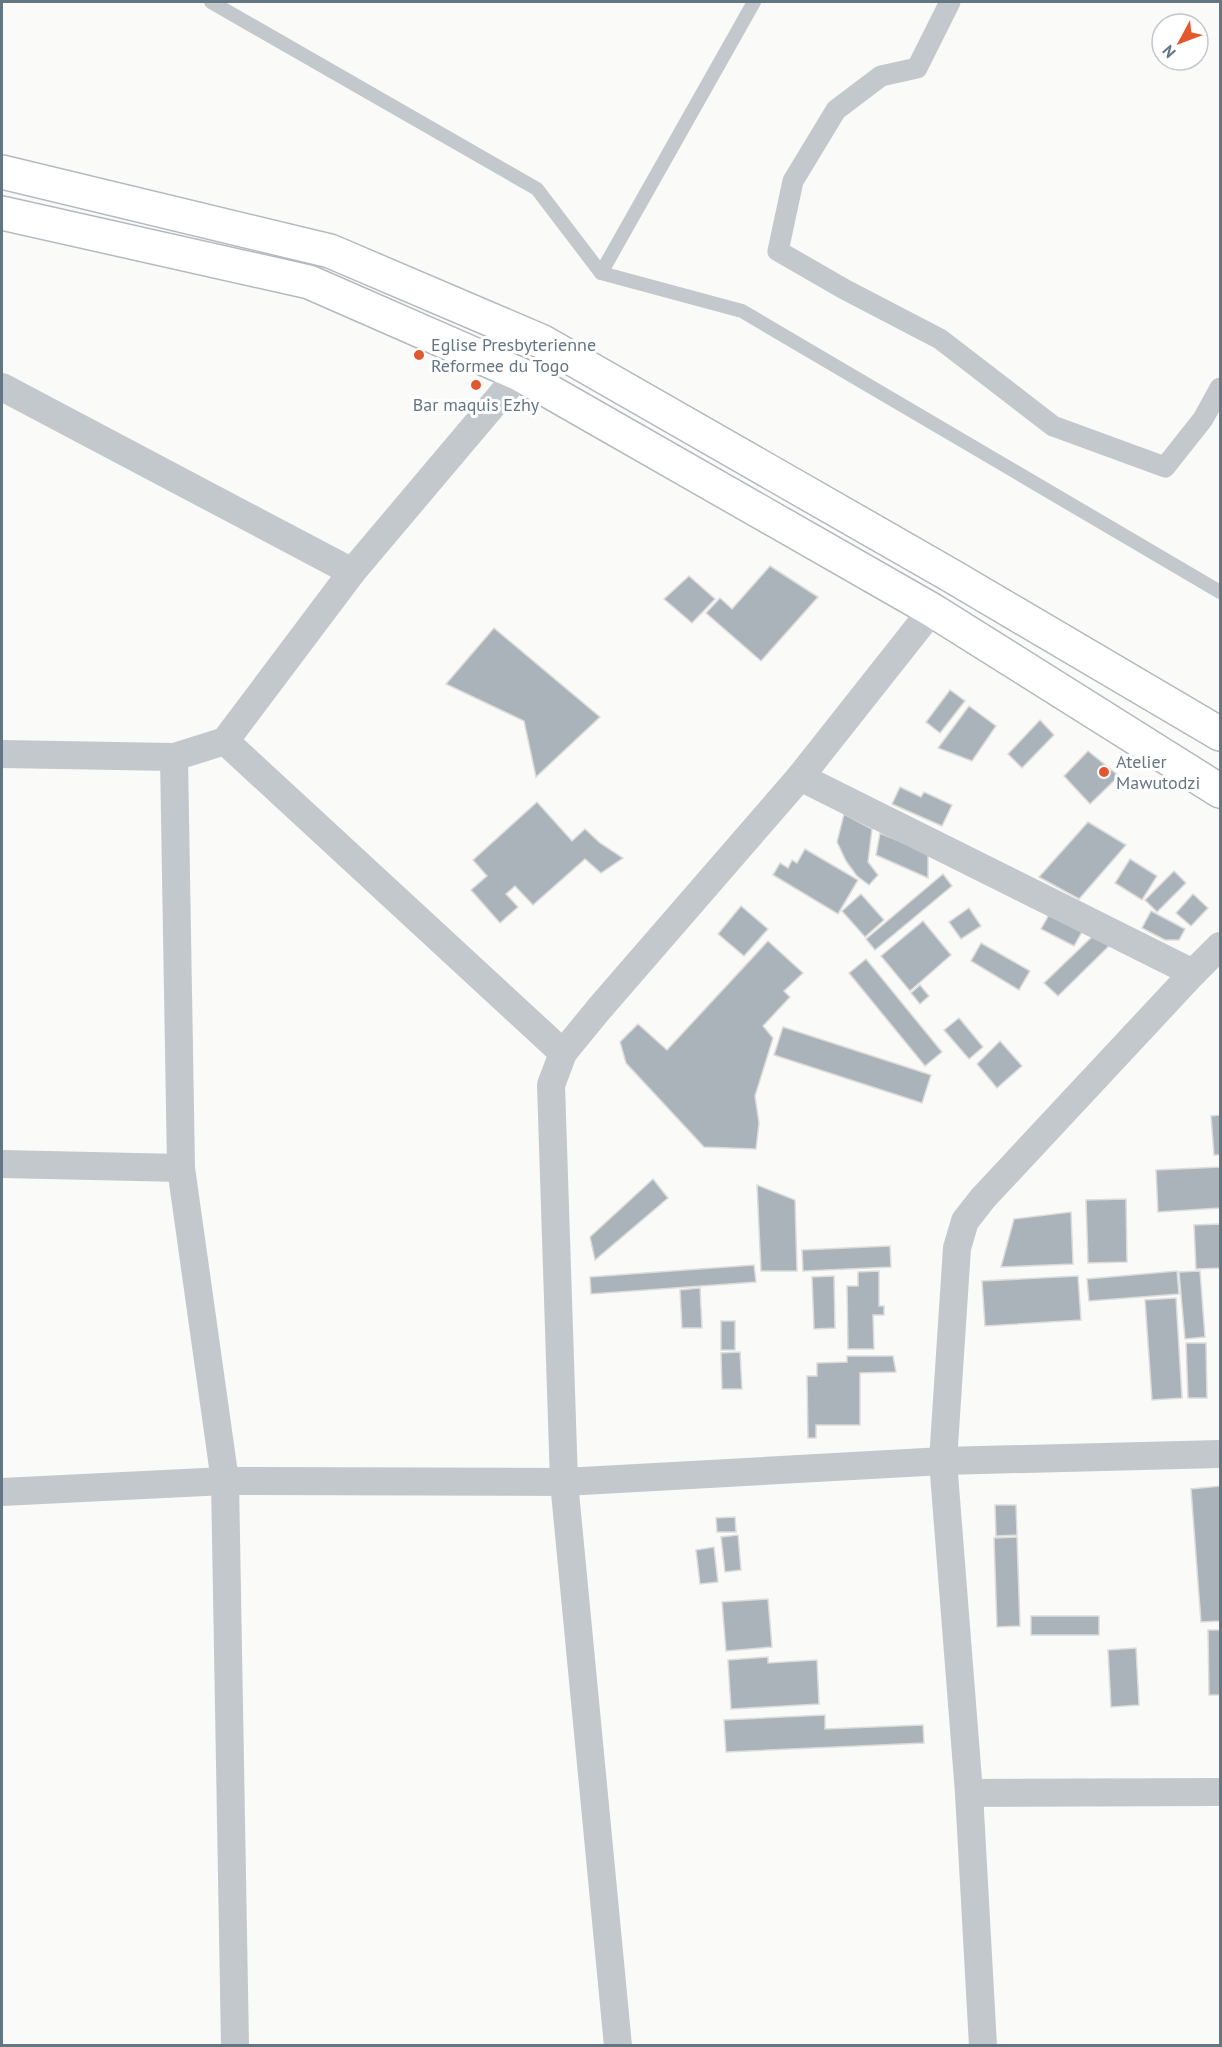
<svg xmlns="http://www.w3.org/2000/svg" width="1222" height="2047" viewBox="0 0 1222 2047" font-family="'PT Sans',sans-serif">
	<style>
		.building { fill: #aab3b9; stroke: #dcdcda; stroke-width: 1.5 }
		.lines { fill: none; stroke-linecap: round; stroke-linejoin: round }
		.secondary-casing { stroke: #b3babf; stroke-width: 36 }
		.service { stroke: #c3c8cc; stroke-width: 14 }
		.pedestrian { stroke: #c3c8cc; stroke-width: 21 }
		.minor { stroke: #c3c8cc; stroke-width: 28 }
		.secondary { stroke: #fff; stroke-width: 33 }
		.poi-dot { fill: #e4572e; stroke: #fff; stroke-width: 2 }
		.labels { text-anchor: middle; stroke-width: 6; stroke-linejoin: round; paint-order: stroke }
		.poi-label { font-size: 18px; fill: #657683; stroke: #fff; text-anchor: start }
	</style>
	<rect width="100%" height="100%" fill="#fafaf8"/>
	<g class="building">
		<path d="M770,566L818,597L761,661L706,613L720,598L732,609Z"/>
		<path d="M689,576L715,599L692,623L664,599Z"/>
		<path d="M494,628L600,717L536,777L524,721L446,684Z"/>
		<path d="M950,690L965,701L940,733L926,722Z"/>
		<path d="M969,706L996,726L972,761L938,748Z"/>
		<path d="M1040,720L1054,735L1022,768L1008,754Z"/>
		<path d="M1088,751L1119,776L1090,804L1064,776Z"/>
		<path d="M900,787L921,797L924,792L952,805L942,826L892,804Z"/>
		<path d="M537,802L572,841L585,829L600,843L623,858L601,873L585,859L533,905L515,886L506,894L518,907L500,923L471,890L487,876L473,860Z"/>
		<path d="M844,814L872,829L868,862L878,875L869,885L857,876L846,861L837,842Z"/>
		<path d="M1088,822L1126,845L1079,899L1039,877Z"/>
		<path d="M880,833L928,853V878L876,855Z"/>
		<path d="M805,849L858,880L838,914L773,875L780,863L788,868L792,860L797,863Z"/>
		<path d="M1130,859L1157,876L1142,900L1115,883Z"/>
		<path d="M1174,871L1186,883L1157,912L1145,900Z"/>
		<path d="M943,874L952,886L875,950L866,939Z"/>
		<path d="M861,894L884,920L865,937L842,911Z"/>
		<path d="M1193,894L1208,908L1191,926L1176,913Z"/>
		<path d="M741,906L768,929L744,956L718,934Z"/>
		<path d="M969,908L981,926L961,939L949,922Z"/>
		<path d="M1151,911L1185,929L1179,940H1165L1142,928Z"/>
		<path d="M1050,913L1083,930L1074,946L1041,929Z"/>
		<path d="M923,921L951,955L910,991L881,956Z"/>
		<path d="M1093,936L1110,945L1058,996L1044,983Z"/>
		<path d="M768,941L803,973L784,991L790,997L763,1026L773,1038L755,1096L759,1123L756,1149L704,1147L626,1063L620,1042L638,1024L667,1050Z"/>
		<path d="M981,943L1030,971L1019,990L971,961Z"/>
		<path d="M866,959L942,1052L925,1066L849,973Z"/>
		<path d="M920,985L929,996L920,1004L911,993Z"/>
		<path d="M959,1018L983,1047L969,1059L944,1030Z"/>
		<path d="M783,1027L931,1075L922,1103L774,1055Z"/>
		<path d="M1000,1041L1022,1066L997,1088L977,1064Z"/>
		<path d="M1220,1115V1155H1214L1211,1116Z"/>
		<path d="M1220,1167V1208L1158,1212L1156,1170Z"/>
		<path d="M653,1179L668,1198L595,1260L590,1237Z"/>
		<path d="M757,1185L795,1200L797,1271H761Z"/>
		<path d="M1126,1199L1127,1262L1088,1263L1086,1200Z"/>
		<path d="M1071,1212L1073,1264L1001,1267L1014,1219Z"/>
		<path d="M1220,1224V1268L1196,1269L1194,1225Z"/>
		<path d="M890,1246L891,1267L803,1271L802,1250Z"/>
		<path d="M754,1265L756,1282L591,1294L590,1277Z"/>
		<path d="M879,1271V1306H884V1315H873L874,1349H848L847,1286H858V1272Z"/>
		<path d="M1177,1271L1179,1294L1089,1301L1087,1279Z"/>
		<path d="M1200,1271L1205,1337L1185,1339L1179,1272Z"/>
		<path d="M834,1276L835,1328L814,1329L812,1277Z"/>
		<path d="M1078,1276L1081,1320L985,1326L982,1281Z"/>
		<path d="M700,1288L702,1328H682L680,1290Z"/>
		<path d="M1176,1298L1182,1398L1152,1400L1145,1300Z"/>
		<rect x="721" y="1321" width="14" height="29"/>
		<path d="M1186,1343H1206L1207,1398H1188Z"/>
		<path d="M740,1352L742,1389H722L721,1353Z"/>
		<path d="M847,1356H893L896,1372L860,1373V1425H816V1438H808L807,1376H817V1363L847,1362Z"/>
		<path d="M1220,1486V1621L1201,1622L1191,1489Z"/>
		<path d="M995,1505H1016L1017,1535L996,1536Z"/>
		<path d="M735,1517L736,1532H717L716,1518Z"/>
		<path d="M738,1535L741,1570L725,1572L721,1537Z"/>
		<path d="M1017,1537L1020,1626L997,1627L994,1538Z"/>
		<path d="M714,1547L718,1582L700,1584L696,1550Z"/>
		<path d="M768,1599L772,1647L726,1651L722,1602Z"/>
		<rect x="1031" y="1616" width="68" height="19"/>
		<path d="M1208,1630H1220V1695H1209Z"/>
		<path d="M1136,1648L1139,1705L1111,1707L1108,1650Z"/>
		<path d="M768,1657V1663L817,1660L819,1704L731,1709L728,1660Z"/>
		<path d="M825,1715V1729L923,1725L924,1743L726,1752L724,1720Z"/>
	</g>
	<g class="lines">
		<defs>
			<g id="secondary">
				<path d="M2,172L330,251L543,342L950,575L1220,734"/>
				<path d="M2,213L309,282L519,374L932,610L1220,791"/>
			</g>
		</defs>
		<use href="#secondary" class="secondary-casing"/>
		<g class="service">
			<path d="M211,2L537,189L601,273L742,311L1220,592"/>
			<path d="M601,273L754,2"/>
		</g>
		<path class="pedestrian" d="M950,2L917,68L881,76L836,110L793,181L778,251L844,289L940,339L1053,426L1165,467L1203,419L1220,388"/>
		<g class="minor">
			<path d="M2,387L352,572"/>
			<path d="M225,741L563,1053"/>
			<path d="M2,754L174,757"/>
			<path d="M800,777L1193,973"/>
			<path d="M2,1164L181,1168"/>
			<path d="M2,1492L225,1481L564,1482L943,1461L1220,1454"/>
			<path d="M969,1793L1220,1792"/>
			<path d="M235,2046L225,1481L181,1168L174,757L225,741L352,572L519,374"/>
			<path d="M618,2046L564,1482L551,1085L563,1053L599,1009L800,777L932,610"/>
			<path d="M983,2046L969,1793L943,1461L957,1248L965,1221L983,1198L1193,973L1220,946"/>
		</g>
		<use href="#secondary" class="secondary"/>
	</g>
	<g class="poi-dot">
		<circle cx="419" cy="355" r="6"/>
		<circle cx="476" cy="385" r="6"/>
		<circle cx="1104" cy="772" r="6"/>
	</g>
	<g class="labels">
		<g class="poi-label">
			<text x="431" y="351">Eglise Presbyterienne<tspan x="431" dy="21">Reformee du Togo</tspan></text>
			<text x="476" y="411" text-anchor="middle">Bar maquis Ezhy</text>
			<text x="1116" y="768">Atelier<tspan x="1116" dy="21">Mawutodzi</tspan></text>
		</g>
	</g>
	<rect width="1222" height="2047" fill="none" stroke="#657683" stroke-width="6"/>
	<g transform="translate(1180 42) rotate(229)"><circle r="28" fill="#ffffff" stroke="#c1c8cd" stroke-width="1.5"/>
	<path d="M0-4.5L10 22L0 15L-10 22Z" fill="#e4572e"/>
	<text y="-9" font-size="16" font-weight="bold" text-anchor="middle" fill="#657683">N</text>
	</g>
</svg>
